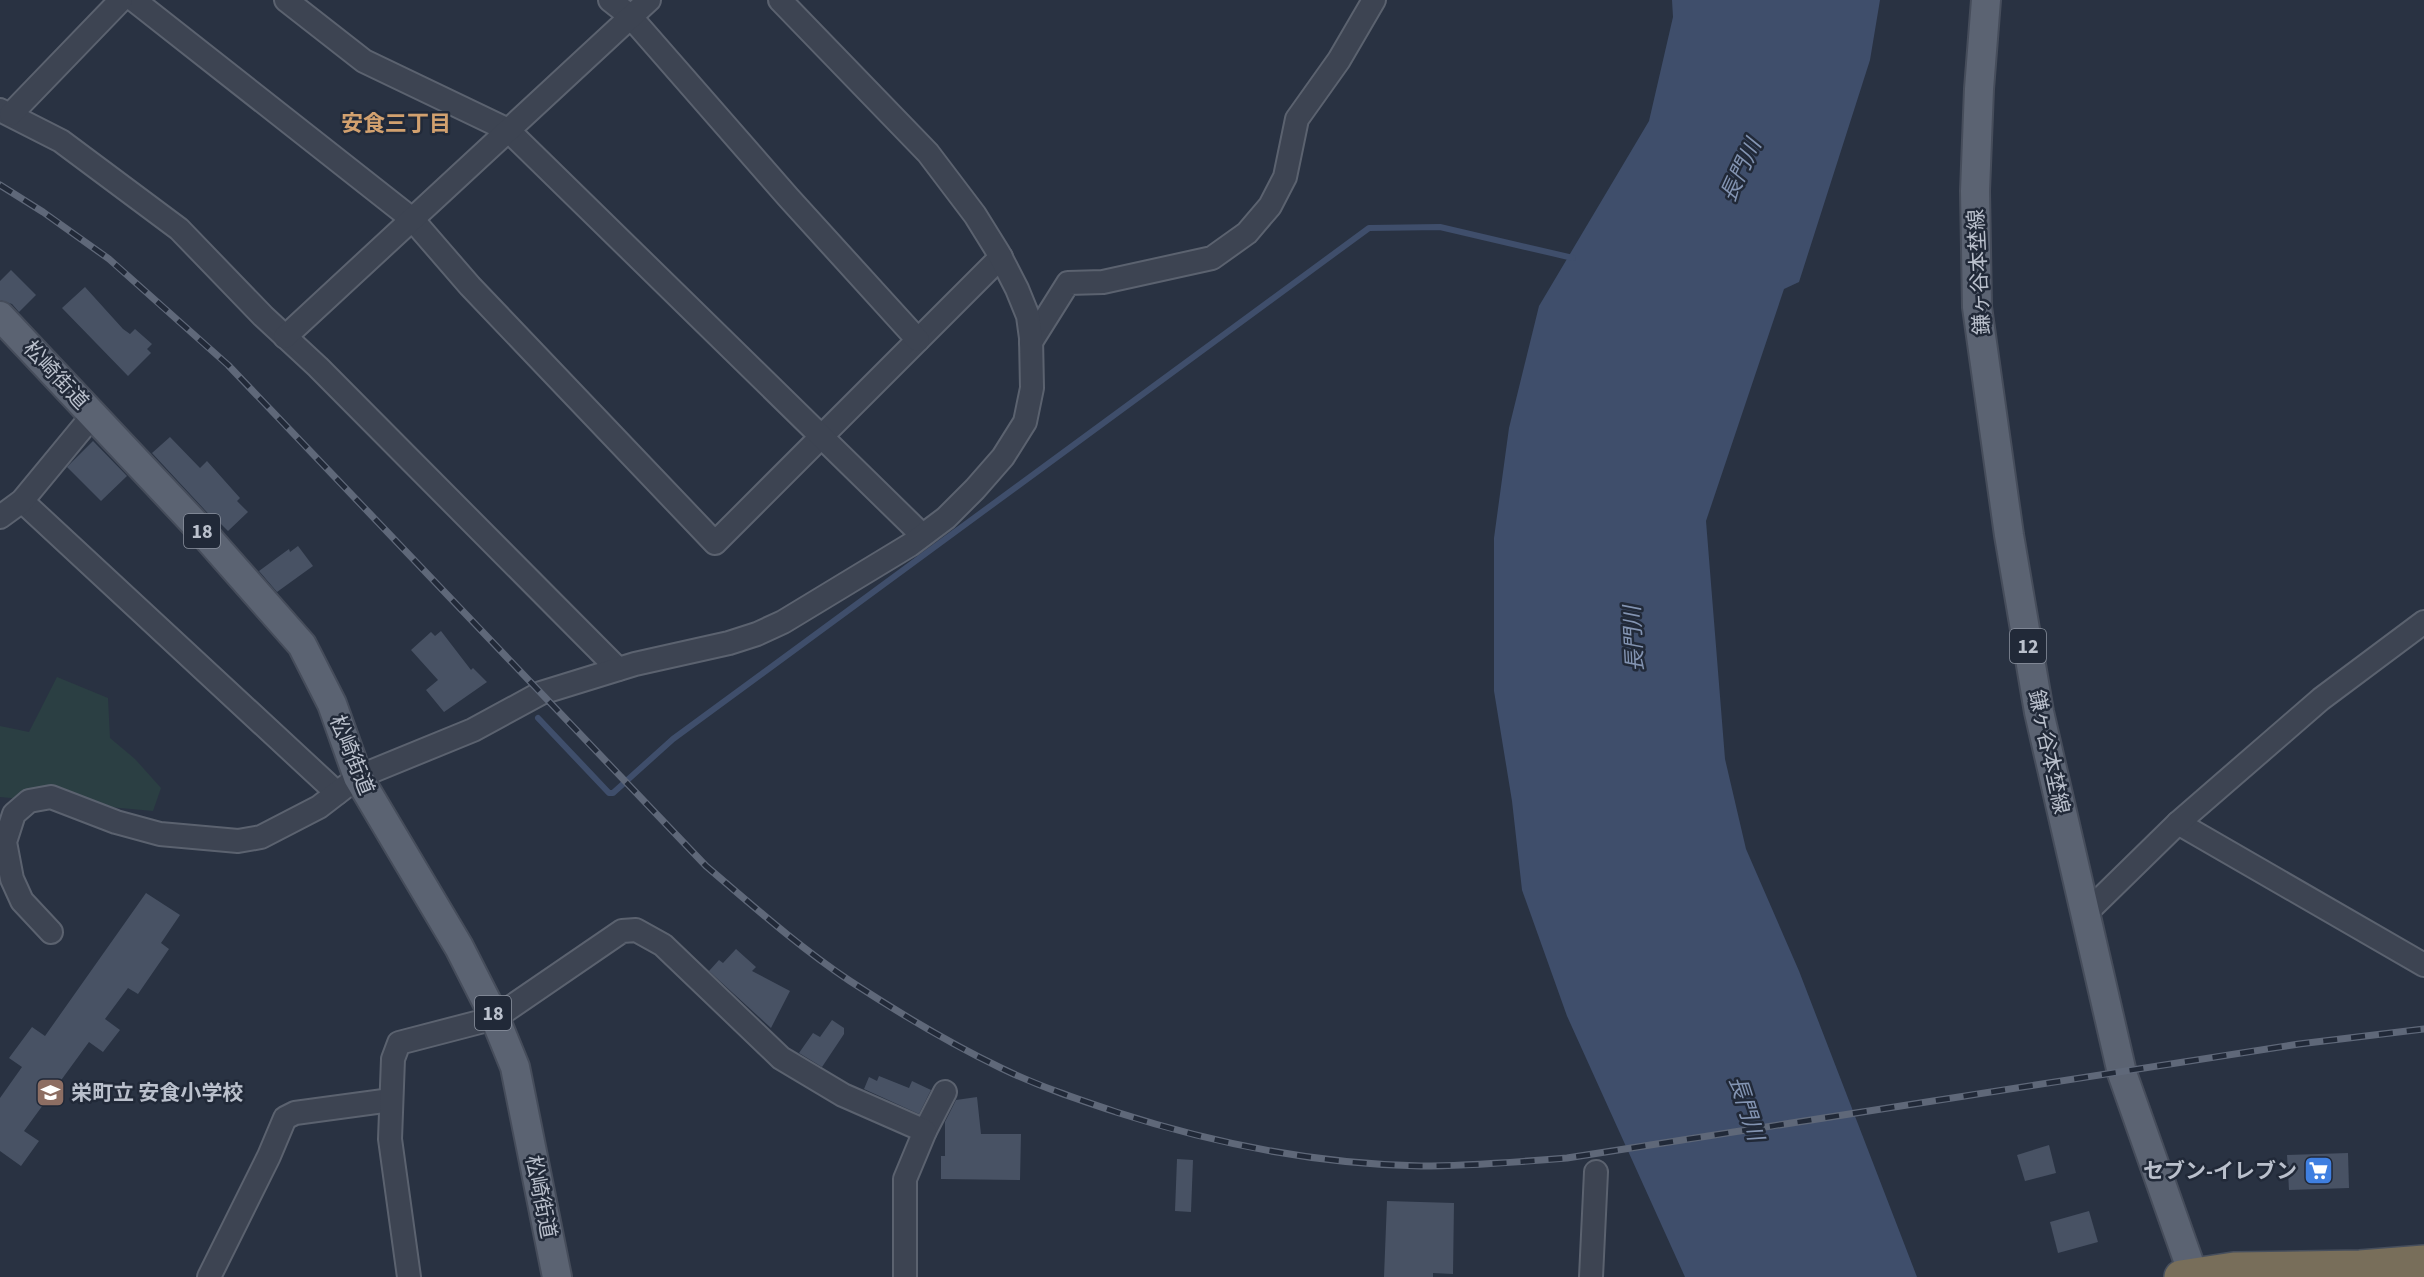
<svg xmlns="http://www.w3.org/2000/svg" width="2424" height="1277" viewBox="0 0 2424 1277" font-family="'Source Sans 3','Noto Sans JP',sans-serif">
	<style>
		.green { fill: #2b3f43 }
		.water { fill: #3f4e6b }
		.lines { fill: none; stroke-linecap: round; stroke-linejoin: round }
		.stream { stroke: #3f4e6b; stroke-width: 6 }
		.building { fill: #485264 }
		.minor-casing { stroke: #5b626f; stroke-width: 26 }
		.major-casing { stroke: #464d5b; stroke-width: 32 }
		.highway-casing { stroke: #474f5d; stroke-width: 36 }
		.minor { stroke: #3d4452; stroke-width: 22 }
		.major { stroke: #5b6372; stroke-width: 28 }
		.highway { stroke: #786e5a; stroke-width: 33 }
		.rail-casing { stroke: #5f6879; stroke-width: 7 }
		.rail { stroke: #212938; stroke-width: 4.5; stroke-dasharray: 14; stroke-linecap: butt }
		.labels { text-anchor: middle; stroke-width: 5; stroke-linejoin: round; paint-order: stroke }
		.shield { fill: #212938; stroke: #8c93a0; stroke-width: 1.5 }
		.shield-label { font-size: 20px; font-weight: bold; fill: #bac0cc }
		.street-label { font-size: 21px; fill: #bac0cc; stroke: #212938 }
		.poi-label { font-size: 21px; font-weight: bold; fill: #bac0cc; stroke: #212938; text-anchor: start }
		.neighbourhood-label { font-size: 22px; font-weight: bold; fill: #d2a16f; stroke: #212938 }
		.water-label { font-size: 22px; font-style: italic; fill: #8394b2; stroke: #212938 }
	</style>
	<rect width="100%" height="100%" fill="#293242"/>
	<path class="green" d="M57,677L108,698L110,738L135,759L161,788L153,811L0,797V726L29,732Z"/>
	<path class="water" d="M1672,0H1880L1870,60L1799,282L1784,289L1706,521L1725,759L1746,849L1799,971L1917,1277H1685L1567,1016L1522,890L1512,801L1494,691V538L1509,428L1539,306L1649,121L1673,17Z"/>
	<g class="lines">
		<path class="stream" d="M538,718L609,793H613L673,739L1369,228L1440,227L1573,258"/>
	</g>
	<g class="building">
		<path d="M11,270L36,295L19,312L12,304L0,300V281Z"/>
		<path d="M85,287L123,329L130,334L135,329L152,344L147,349L151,353L128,376L62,308Z"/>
		<path d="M170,437L200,468L207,461L240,498L237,501L248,512L228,531L218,521L216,522L152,453Z"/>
		<path d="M93,441L127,476L101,501L67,467Z"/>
		<path d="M298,546L313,566L277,592L259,571L289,549L290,552Z"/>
		<path d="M441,631L471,670L473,668L487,682L444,712L426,690L438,680L411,650L431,632L435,636Z"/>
		<path d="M146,893L180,915L161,943L169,949L138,994L128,988L105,1019L120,1030L103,1052L89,1042L24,1131L39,1141L21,1166L0,1151V1098L22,1067L9,1058L32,1027L45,1036Z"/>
		<path d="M736,949L756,967L752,971L790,991L771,1028L709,971L719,960L723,963Z"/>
		<path d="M832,1020L844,1028V1034L822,1067L799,1053L813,1033L820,1037Z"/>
		<path d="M879,1076L909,1088L912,1081L931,1090L919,1114L864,1089L869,1077L877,1081Z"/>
		<path d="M977,1097L981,1134H1021L1020,1180L941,1179V1156H945V1122L956,1100Z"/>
		<path d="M2049,1145L2056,1173L2025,1181L2017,1155Z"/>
		<path d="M2348,1153L2349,1188L2289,1190L2287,1155Z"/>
		<path d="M1177,1159L1193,1160L1191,1212L1175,1211Z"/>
		<path d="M1387,1201L1454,1203L1453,1274L1433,1273V1277H1384Z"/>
		<path d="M2089,1211L2098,1242L2058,1253L2050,1222Z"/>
	</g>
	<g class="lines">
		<defs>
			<g id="minor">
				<path d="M134,0L412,219L470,286L715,543L1001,257"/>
				<path d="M286,0L364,61L508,130L922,535"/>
				<path d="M610,0L629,15L788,197L918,340"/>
				<path d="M0,110L61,141L179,229L263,316L318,367L618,669"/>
				<path d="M11,114L121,0"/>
				<path d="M285,337L649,0"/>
				<path d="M1031,342L1068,283L1103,282L1212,258L1247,233L1270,206L1285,177L1297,119L1339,60L1374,0"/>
				<path d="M22,501L337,793"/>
				<path d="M0,517L22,501L93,415"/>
				<path d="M2178,823L2424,965"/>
				<path d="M2086,913L2178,823L2321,699L2424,622"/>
				<path d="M51,932L22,901L12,879L5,842L14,814L29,801L51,797L116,822L160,834L238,841L261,837L319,807L358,777L473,730L541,693L635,664L729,643L757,634L783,622L910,545L946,518L975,489L1003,457L1025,422L1032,388L1031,338L1028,316L1017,289L998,252L975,215L928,153L780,0"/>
				<path d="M925,1131L945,1092"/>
				<path d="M209,1277L269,1156L285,1118L295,1113L391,1100"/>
				<path d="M409,1277L390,1139L393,1059L399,1043L495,1018L622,931L636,930L663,945L781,1058L843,1095L925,1131L905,1179V1277"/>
				<path d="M1591,1277L1596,1172"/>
			</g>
			<g id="major">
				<path d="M1986,0L1979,89L1975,191L1977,307L2009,535L2039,712L2122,1073L2193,1274"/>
				<path d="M0,316L199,528L302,645L332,704L358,777L459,947L495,1018L515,1067L557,1277"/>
			</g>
			<path id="highway" d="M2181,1277L2234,1269L2360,1267L2424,1262"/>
		</defs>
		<use href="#minor" class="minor-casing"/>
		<use href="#major" class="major-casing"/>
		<use href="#highway" class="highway-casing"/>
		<use href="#minor" class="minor"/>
		<use href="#major" class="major"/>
		<use href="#highway" class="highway"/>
		<defs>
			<path id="rail" d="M0,185L43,212L109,259L228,365L706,866C753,906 799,947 850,981C899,1013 949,1043 1001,1068C1038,1086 1077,1099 1116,1112C1215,1144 1317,1164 1421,1166C1470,1166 1519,1162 1567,1158L2299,1044L2424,1029"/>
		</defs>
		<use href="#rail" class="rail-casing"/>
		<use href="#rail" class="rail"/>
	</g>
	<defs>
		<symbol id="school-square" viewBox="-11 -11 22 22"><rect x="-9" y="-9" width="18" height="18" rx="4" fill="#8d6e63" stroke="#212938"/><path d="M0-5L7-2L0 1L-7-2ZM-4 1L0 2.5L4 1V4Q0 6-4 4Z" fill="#fff"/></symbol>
		<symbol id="supermarket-square" viewBox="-11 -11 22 22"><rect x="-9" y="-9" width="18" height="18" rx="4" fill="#3f7fe0" stroke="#212938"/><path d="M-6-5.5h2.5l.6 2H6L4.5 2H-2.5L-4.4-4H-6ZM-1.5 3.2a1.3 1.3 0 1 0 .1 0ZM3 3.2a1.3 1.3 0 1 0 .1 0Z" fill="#fff"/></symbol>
	</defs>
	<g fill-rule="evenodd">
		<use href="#school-square" x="34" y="1076" width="33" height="33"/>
		<use href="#supermarket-square" x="2302" y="1154" width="33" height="33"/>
	</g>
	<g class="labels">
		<g class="shield">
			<rect x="184" y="514" width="36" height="34" rx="4.5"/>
			<rect x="2010" y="629" width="36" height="34" rx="4.5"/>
			<rect x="475" y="996" width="36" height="34" rx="4.5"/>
		</g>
		<g class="shield-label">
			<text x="202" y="538">18</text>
			<text x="2028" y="653">12</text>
			<text x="493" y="1020">18</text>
		</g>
		<g class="street-label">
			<text transform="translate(1979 272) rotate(-93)" y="7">鎌ヶ谷本埜線</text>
			<text transform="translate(56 375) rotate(47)" y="7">松崎街道</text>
			<text transform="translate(2049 752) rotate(78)" y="7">鎌ヶ谷本埜線</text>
			<text transform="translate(352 755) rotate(68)" y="7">松崎街道</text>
			<text transform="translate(541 1197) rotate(79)" y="7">松崎街道</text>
		</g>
		<g class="poi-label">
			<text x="71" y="1100">栄町立 安食小学校</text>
			<text x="2297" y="1178" text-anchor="end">セブン-イレブン</text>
		</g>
		<g class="neighbourhood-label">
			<text x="396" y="131">安食三丁目</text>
		</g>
		<g class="water-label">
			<text transform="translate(1740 170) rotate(-65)" y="8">長門川</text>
			<text transform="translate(1633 639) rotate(-93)" y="8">長門川</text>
			<text transform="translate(1747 1108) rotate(72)" y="8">長門川</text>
		</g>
	</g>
</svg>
